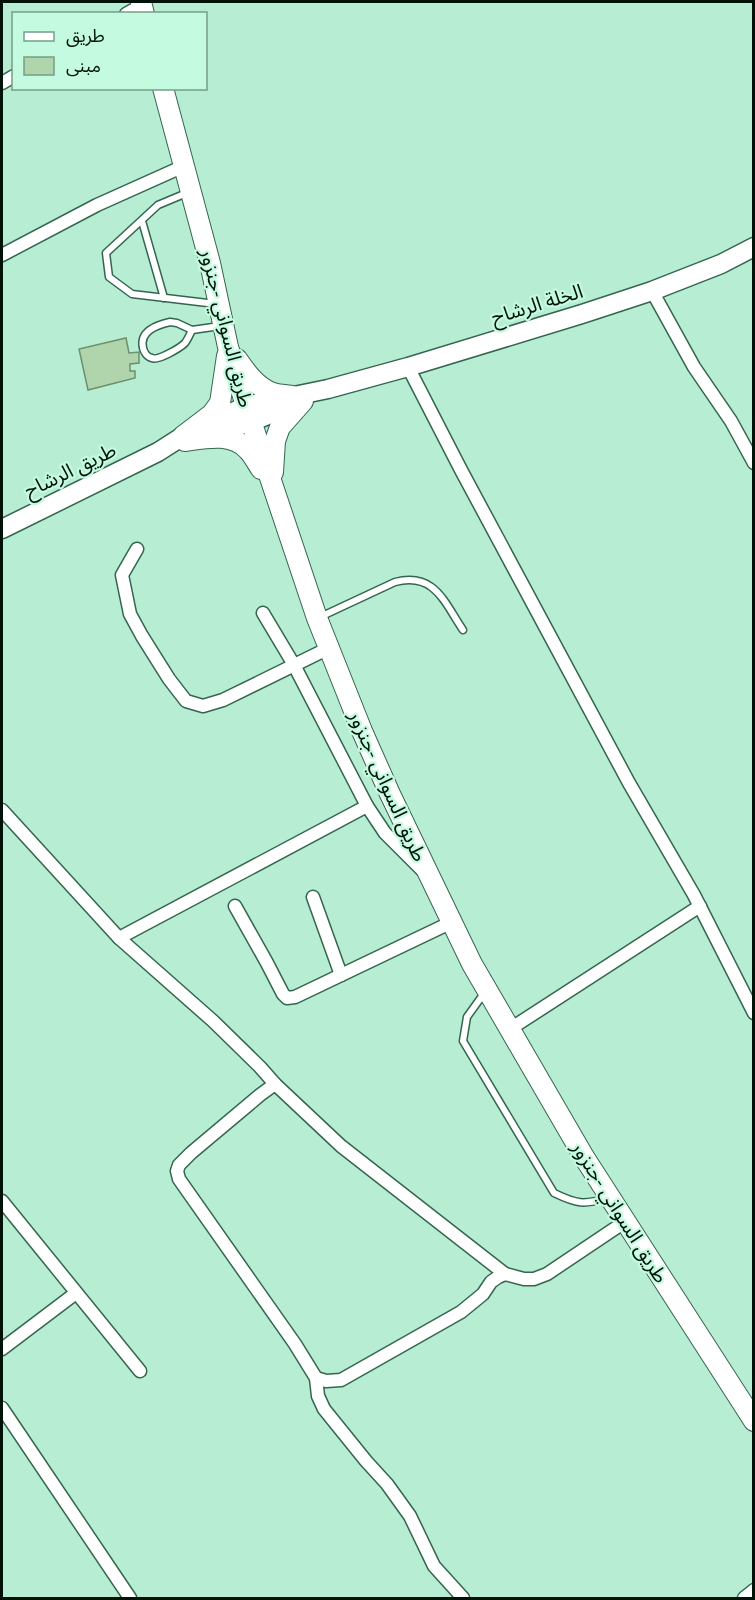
<svg xmlns="http://www.w3.org/2000/svg" width="755" height="1600" viewBox="0 0 755 1600" font-family="'Source Serif 4','Noto Sans Arabic',serif">
	<style>
		.building { fill: #b0d4ac; stroke: #6e906b; stroke-width: 1.5 }
		.lines { fill: none; stroke-linecap: round; stroke-linejoin: round }
		.service-casing { stroke: #34664f; stroke-width: 9 }
		.minor-casing { stroke: #34664f; stroke-width: 15 }
		.secondary-casing { stroke: #34664f; stroke-width: 21 }
		.primary-casing { stroke: #34664f; stroke-width: 22 }
		.service { stroke: #fff; stroke-width: 6 }
		.minor { stroke: #fff; stroke-width: 12 }
		.secondary { stroke: #fff; stroke-width: 18 }
		.primary { stroke: #fff; stroke-width: 20 }
		.labels { text-anchor: middle; stroke-width: 4.5; stroke-linejoin: round; paint-order: stroke }
		.street-label { font-size: 20px; fill: #011209; stroke: #c4fadf }
	</style>
	<rect width="100%" height="100%" fill="#b7edd2"/>
	<path class="building" d="M126,338L129,353L139,352V363L130,364V371H135V378L88,390L79,349Z"/>
	<g class="lines">
		<defs>
			<g id="service">
				<path d="M189,192L158,205L106,253L109,277L132,294L216,304"/>
				<path d="M142,221L164,298"/>
				<path d="M170,322L177,323L192,330C190,334 188,339 185,343C180,348 158,361 152,358C147,357 144,352 143,348C139,331 157,325 170,322Z"/>
				<path d="M192,330L220,326"/>
				<path d="M320,617L395,582C435,572 444,602 463,630"/>
				<path d="M485,992L467,1017L463,1041L554,1193C577,1204 583,1205 608,1198"/>
			</g>
			<g id="minor">
				<path d="M126,14L142,5"/>
				<path d="M2,83L14,76"/>
				<path d="M2,255L97,205L184,166"/>
				<path d="M652,291L694,367L731,421L754,463"/>
				<path d="M408,367L461,470L629,783L694,895L754,1013"/>
				<path d="M137,549L122,575L130,614L142,636L169,679L186,701L203,706L223,700L329,648"/>
				<path d="M263,613L294,665L367,806"/>
				<path d="M2,810L119,938L213,1021L260,1067L275,1084L341,1146L505,1274"/>
				<path d="M313,897L341,975"/>
				<path d="M235,906L267,963L283,994L287,998L295,997L452,922"/>
				<path d="M119,938L367,806L385,833L422,870"/>
				<path d="M510,1029L700,906"/>
				<path d="M275,1084L260,1095L191,1153L179,1165L177,1171L179,1179L295,1344L316,1378L326,1381L341,1380L461,1312L483,1294L491,1282L498,1277L505,1274L524,1279H534L547,1274L626,1221"/>
				<path d="M2,1201L140,1371"/>
				<path d="M2,1349L76,1293"/>
				<path d="M316,1378L318,1396L324,1409L366,1461L387,1484L410,1516L434,1566L463,1598"/>
				<path d="M2,1408L130,1598"/>
				<path d="M744,1598L754,1590"/>
			</g>
			<g id="secondary">
				<path d="M205,436L251,422L292,405"/>
				<path d="M2,529L158,452L183,436L246,406L328,389L408,367L582,314L652,291L721,264L754,247"/>
			</g>
			<g id="primary">
				<path d="M141,2L144,14"/>
				<path d="M163,88L210,263L228,347L246,406L317,618L362,731L390,794L472,964L584,1157L754,1421"/>
				<path d="M237,359C246,372 257,388 273,393C279,395 287,395 293,396"/>
				<path d="M183,436L212,414L220,403L227,356"/>
				<path d="M185,441C206,438 232,432 248,450C253,455 257,463 261,469"/>
				<path d="M273,472L275,441L280,427L303,401"/>
			</g>
		</defs>
		<use href="#service" class="service-casing"/>
		<use href="#minor" class="minor-casing"/>
		<use href="#secondary" class="secondary-casing"/>
		<use href="#primary" class="primary-casing"/>
		<use href="#service" class="service"/>
		<use href="#minor" class="minor"/>
		<use href="#secondary" class="secondary"/>
		<use href="#primary" class="primary"/>
	</g>
	<g class="labels">
		<g class="street-label">
			<text transform="translate(537 304) rotate(-17)" y="7">الخلة الرشاح</text>
			<text transform="translate(227 328) rotate(76)" y="7">طريق السواني -جنزور</text>
			<text transform="translate(70 470) rotate(-26)" y="7">طريق الرشاح</text>
			<text transform="translate(388 786) rotate(66)" y="7">طريق السواني -جنزور</text>
			<text transform="translate(620 1212) rotate(58)" y="7">طريق السواني -جنزور</text>
		</g>
	</g>
	<rect width="755" height="1600" fill="none" stroke="#011209" stroke-width="6"/>
	<rect x="12" y="12" width="195" height="78" fill="#c4fadf" stroke="#769d89" stroke-width="1.5"/>
	<rect x="24" y="32" width="30" height="9" fill="#ffffff" stroke="#769d89" stroke-width="1.5"/>
	<text x="66" y="42" font-size="18" fill="#011209">طريق</text>
	<rect x="24" y="57" width="30" height="18" fill="#b0d4ac" stroke="#769d89" stroke-width="1.5"/>
	<text x="66" y="72" font-size="18" fill="#011209">مبنى</text>
</svg>
